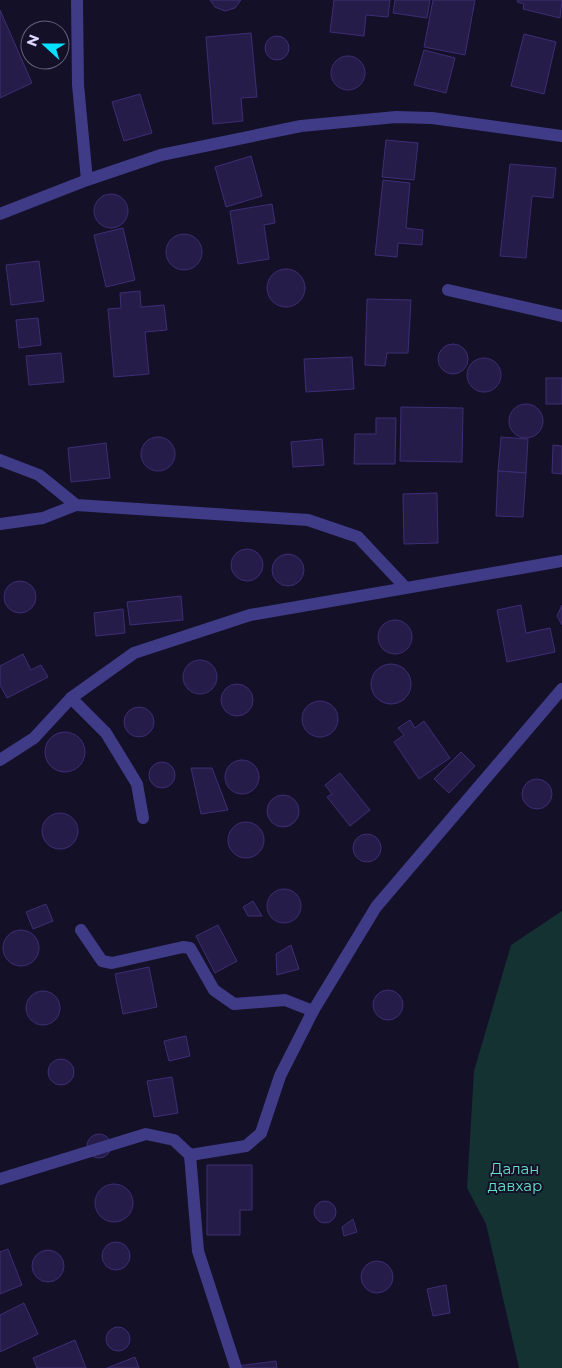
<svg xmlns="http://www.w3.org/2000/svg" width="562" height="1368" viewBox="0 0 562 1368" font-family="Montserrat,sans-serif">
	<style>
		.green { fill: #133231 }
		.building { fill: #261c49; stroke: #3d2e75 }
		.lines { fill: none; stroke-linecap: round; stroke-linejoin: round }
		.minor { stroke: #3f3b87; stroke-width: 12 }
		.labels { text-anchor: middle; stroke-width: 4; stroke-linejoin: round; paint-order: stroke }
		.park-label { font-size: 15px; fill: #61e0c3; stroke: #141028 }
	</style>
	<rect width="100%" height="100%" fill="#141028"/>
	<path class="green" d="M562,911V1368H519L486,1224L467,1188L474,1071L511,945Z"/>
	<g class="building">
		<path d="M210,0H241L235,8L225,11L215,7Z"/>
		<path d="M334,0H390L388,17L366,15L364,36L330,32Z"/>
		<path d="M395,0H430L427,18L393,13Z"/>
		<path d="M433,0H475L465,55L424,47Z"/>
		<path d="M518,0H562L560,18L523,9L524,4L517,2Z"/>
		<path d="M0,10L32,83L0,98Z"/>
		<path d="M251,33L257,97L241,98L243,121L213,124L206,37Z"/>
		<path d="M524,34L556,42L544,94L511,86Z"/>
		<circle cx="277" cy="48" r="12"/>
		<path d="M424,50L455,58L446,93L414,85Z"/>
		<circle cx="348" cy="73" r="17"/>
		<path d="M140,94L152,133L124,141L112,102Z"/>
		<path d="M386,140L418,143L414,180L382,177Z"/>
		<path d="M251,156L262,196L226,207L215,167Z"/>
		<path d="M510,164L556,168L553,198L532,196L526,258L500,256Z"/>
		<path d="M383,180L410,183L406,228L423,230L422,245L398,243L397,257L375,255Z"/>
		<circle cx="111" cy="211" r="17"/>
		<path d="M272,204L275,223L264,225L269,259L238,264L230,211Z"/>
		<path d="M123,228L135,280L106,287L94,235Z"/>
		<circle cx="184" cy="252" r="18"/>
		<path d="M39,261L44,301L11,305L6,265Z"/>
		<circle cx="286" cy="288" r="19"/>
		<path d="M140,291L141,307L164,305L167,330L145,332L149,374L114,377L108,309L121,308L120,293Z"/>
		<path d="M367,299L411,300L408,353H387L385,366L365,365Z"/>
		<path d="M38,318L41,345L19,348L16,320Z"/>
		<circle cx="453" cy="359" r="15"/>
		<path d="M61,353L64,382L29,385L26,356Z"/>
		<path d="M352,357L354,389L306,392L304,359Z"/>
		<circle cx="484" cy="375" r="17"/>
		<rect x="546" y="378" width="16" height="26"/>
		<circle cx="526" cy="421" r="17"/>
		<path d="M401,407L463,408L462,462L400,461Z"/>
		<path d="M376,418H396L395,464H354L355,434H376Z"/>
		<path d="M501,437L528,439L526,473L498,471Z"/>
		<circle cx="158" cy="454" r="17"/>
		<path d="M322,439L324,465L293,467L291,442Z"/>
		<path d="M106,443L110,478L71,482L68,448Z"/>
		<path d="M553,445L562,446V474L552,473Z"/>
		<path d="M498,471L526,473L523,517L496,516Z"/>
		<path d="M437,493L438,543L404,544L403,494Z"/>
		<circle cx="247" cy="565" r="16"/>
		<circle cx="288" cy="570" r="16"/>
		<circle cx="20" cy="597" r="16"/>
		<path d="M181,596L183,620L130,625L127,602Z"/>
		<path d="M521,605L526,633L550,628L555,652L507,662L497,610Z"/>
		<path d="M562,605V625L557,616Z"/>
		<path d="M123,609L125,633L96,636L94,613Z"/>
		<circle cx="395" cy="637" r="17"/>
		<path d="M23,654L31,670L41,665L48,677L7,698L0,685V666Z"/>
		<circle cx="200" cy="677" r="17"/>
		<circle cx="391" cy="684" r="20"/>
		<circle cx="237" cy="700" r="16"/>
		<circle cx="320" cy="719" r="18"/>
		<circle cx="139" cy="722" r="15"/>
		<path d="M410,720L415,728L424,721L450,758L419,779L394,742L404,735L398,728Z"/>
		<circle cx="65" cy="752" r="20"/>
		<path d="M461,752L475,766L449,793L434,779Z"/>
		<circle cx="242" cy="777" r="17"/>
		<circle cx="162" cy="775" r="13"/>
		<path d="M191,768H212L228,810L201,814Z"/>
		<path d="M340,773L370,810L350,826L327,797L332,794L325,785Z"/>
		<circle cx="537" cy="794" r="15"/>
		<circle cx="283" cy="811" r="16"/>
		<circle cx="60" cy="831" r="18"/>
		<circle cx="246" cy="840" r="18"/>
		<circle cx="367" cy="848" r="14"/>
		<circle cx="284" cy="906" r="17"/>
		<path d="M253,901L262,916H248L243,907Z"/>
		<path d="M46,904L53,921L33,929L26,912Z"/>
		<path d="M218,925L237,961L215,973L196,936Z"/>
		<circle cx="21" cy="948" r="18"/>
		<path d="M291,945L299,969L277,975L276,954Z"/>
		<path d="M149,967L157,1007L123,1014L115,974Z"/>
		<circle cx="388" cy="1005" r="15"/>
		<circle cx="43" cy="1008" r="17"/>
		<path d="M186,1036L190,1056L169,1061L164,1041Z"/>
		<circle cx="61" cy="1072" r="13"/>
		<path d="M172,1077L178,1113L154,1117L147,1081Z"/>
		<circle cx="99" cy="1146" r="12"/>
		<path d="M207,1165H252V1210H240V1235H207Z"/>
		<circle cx="114" cy="1203" r="19"/>
		<circle cx="325" cy="1212" r="11"/>
		<path d="M353,1219L357,1232L344,1236L342,1227Z"/>
		<circle cx="116" cy="1256" r="14"/>
		<path d="M8,1249L22,1285L0,1294V1252Z"/>
		<circle cx="48" cy="1266" r="16"/>
		<circle cx="377" cy="1277" r="16"/>
		<path d="M446,1285L450,1313L433,1316L427,1289Z"/>
		<path d="M24,1303L38,1334L0,1352V1315Z"/>
		<circle cx="118" cy="1339" r="12"/>
		<path d="M75,1340L86,1368H37L33,1358Z"/>
		<path d="M135,1357L139,1368H107Z"/>
		<path d="M276,1361L277,1368H238V1366Z"/>
	</g>
	<g class="lines">
		<g class="minor">
			<path d="M77,0L78,85L87,180"/>
			<path d="M0,214L87,180L161,155L301,126L396,117L432,118L562,136"/>
			<path d="M448,290L562,316"/>
			<path d="M0,460L39,475L76,505L308,520L358,537L405,587"/>
			<path d="M0,524L43,518L76,505"/>
			<path d="M71,698L106,733L137,784L143,818"/>
			<path d="M0,760L34,738L71,698L134,653L250,615L562,561"/>
			<path d="M81,930L102,961L112,963L183,947L190,948L214,990L234,1004L285,1000L313,1011"/>
			<path d="M190,1155L198,1251L236,1368"/>
			<path d="M0,1179L146,1134L174,1140L190,1155L246,1146L261,1133L280,1076L313,1011L376,907L562,689"/>
		</g>
	</g>
	<g class="labels">
		<g class="park-label">
			<text x="515" y="1174">Далан<tspan x="515" dy="17">давхар</tspan></text>
		</g>
	</g>
	<g transform="translate(45 45) rotate(291)"><circle r="24" fill="#141028" stroke="#64607e"/>
	<path d="M0-4L9 19L0 12L-9 19Z" fill="#03e1ff"/>
	<text y="-8" font-size="14" font-weight="bold" text-anchor="middle" fill="#dcd7ff">N</text>
	</g>
</svg>
